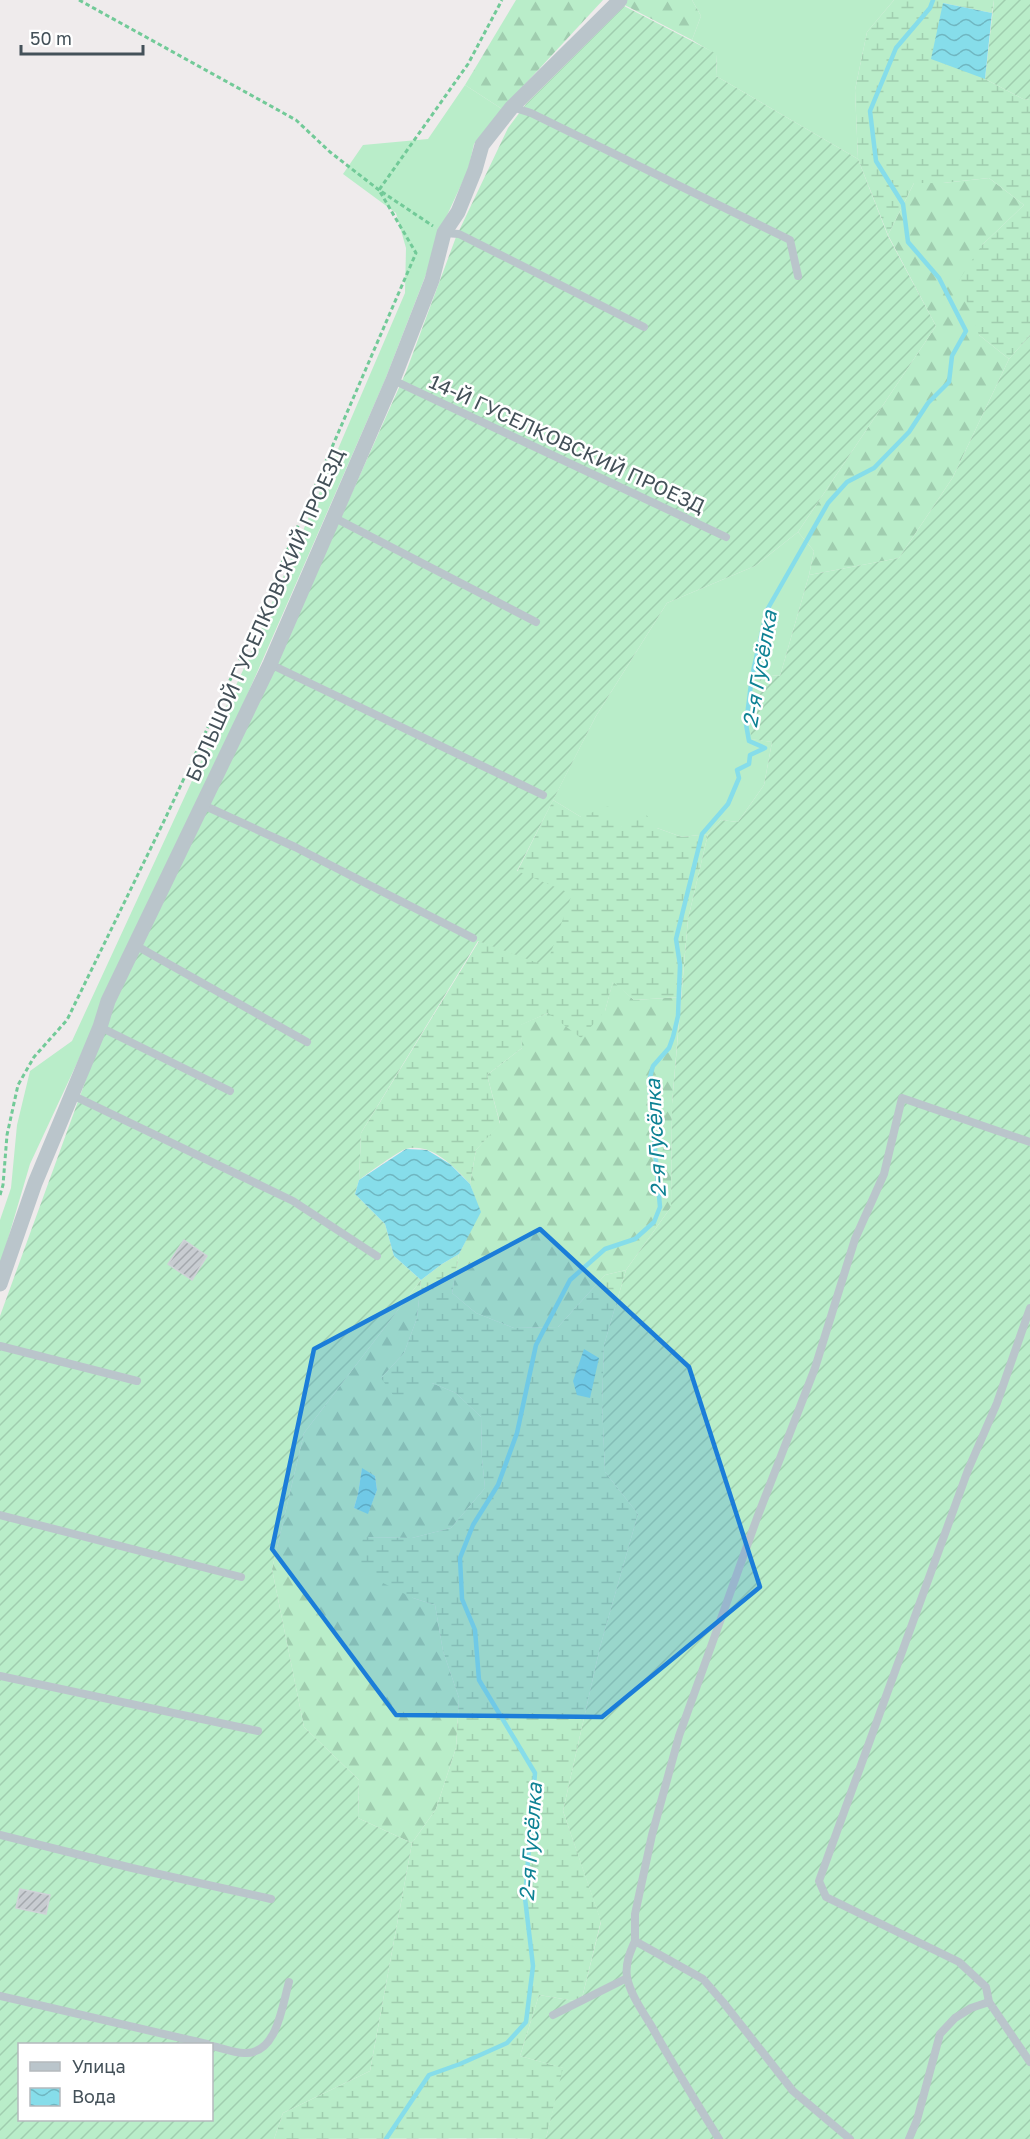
<svg xmlns="http://www.w3.org/2000/svg" width="1030" height="2139" viewBox="0 0 1030 2139" font-family="'Golos Text',sans-serif">
	<style>
		.grass { fill: #b9edc9 }
		.forest { fill: url(#forest-firs); fill-rule: evenodd }
		.wetland { fill: url(#wetland-marsh) }
		.garden { fill: url(#garden-furrows); fill-rule: evenodd }
		.water { fill: url(#water-waves) }
		.lines { fill: none; stroke-linecap: round; stroke-linejoin: round }
		.stream { stroke: #86ddea; stroke-width: 4.5 }
		.building { fill: url(#building-hatch); stroke: #cfd2d7; stroke-width: 1.5 }
		.path { stroke: #72ca98; stroke-width: 3; stroke-dasharray: 4.5 3; stroke-linecap: butt }
		.lane { stroke: #bac5cb; stroke-width: 8 }
		.street { stroke: #bac5cb; stroke-width: 15 }
		.marked { fill: #1b7dd9; fill-opacity: 0.2; stroke: #1b7dd9; stroke-width: 4.5; stroke-linejoin: round }
		.labels { text-anchor: middle; stroke-width: 5; stroke-linejoin: round; paint-order: stroke }
		.street-label { font-size: 20px; fill: #445159; stroke: #fff }
		.water-label { font-size: 21px; font-style: italic; fill: #0e8294; stroke: #fff }
	</style>
	<defs>
		<pattern id="forest-firs" width="22" height="20" patternUnits="userSpaceOnUse" patternTransform="scale(1.5)"><rect width="22" height="20" fill="#b9edc9"/><path d="M5 1l3.5 6h-7zM16 11l3.5 6h-7z" fill="#a0cdaf"/></pattern>
		<pattern id="wetland-marsh" width="20" height="14" patternUnits="userSpaceOnUse" patternTransform="scale(1.5)"><rect width="20" height="14" fill="#b9edc9"/><path d="M1 5h8M5 5V1M11 12h8M15 12V8" fill="none" stroke="#a0cdaf"/></pattern>
		<pattern id="garden-furrows" width="10" height="10" patternUnits="userSpaceOnUse" patternTransform="scale(1.5)"><rect width="10" height="10" fill="#b9edc9"/><path d="M-1 1l2-2M0 10L10 0M9 11l2-2" fill="none" stroke="#a0cdaf"/></pattern>
		<pattern id="water-waves" width="16" height="10" patternUnits="userSpaceOnUse" patternTransform="scale(1.5)"><rect width="16" height="10" fill="#86ddea"/><path d="M0 5q4-4 8 0t8 0" fill="none" stroke="#6fb6c1"/></pattern>
		<pattern id="building-hatch" width="6" height="6" patternUnits="userSpaceOnUse" patternTransform="scale(1.5)"><rect width="6" height="6" fill="#c8ccd1"/><path d="M-1 1l2-2M0 6l6-6M5 7l2-2" fill="none" stroke="#a4a8ad"/></pattern>
	</defs>
	<rect width="100%" height="100%" fill="#efebec"/>
	<g class="grass">
		<path d="M692,0H894L867,32L855,90L858,159L716,76L717,55L692,40L701,16Z"/>
		<path d="M465,85L502,109L474,144L468,170L443,224L425,277L385,380L231,732L30,1164L0,1266V1220L11,1188L17,1125L30,1071L72,1041L244,668L405,293L406,248L396,213L343,174L363,145L428,139Z"/>
		<path d="M798,532L814,551L809,575L780,676L761,674L751,739L772,742L764,785L738,822L721,820L708,834L682,837L657,828L622,827L581,817L553,800L596,716L667,603L755,566Z"/>
	</g>
	<g class="forest">
		<path d="M516,0H603L502,109L465,85Z"/>
		<path d="M615,0H692L701,16L692,40Z"/>
		<path d="M989,178L1024,205L982,245L979,335L1009,359L953,477L899,558L809,575L814,551L798,532L936,326L888,235L914,183H943Z"/>
		<path d="M613,981L634,1000L681,997L672,1104L671,1207L626,1270L605,1275L558,1327L514,1328L476,1313L452,1293L459,1254L480,1212L470,1184L476,1150L500,1123L487,1075L522,1048L520,1025L548,1013L605,1011Z"/>
		<path d="M421,1280L417,1318L404,1353L381,1378L432,1383L456,1393L481,1417L482,1459L485,1488L451,1528L412,1538L364,1537L413,1598L435,1605L443,1651L459,1698L456,1748L436,1809L412,1843L358,1818L359,1780L304,1727L272,1569L304,1433ZM362,1469L375,1476L377,1490L368,1513L354,1508L358,1494Z"/>
	</g>
	<g class="wetland">
		<path d="M894,0H994L992,13L943,3L985,79L1023,99L1030,100V335L1009,359L979,335L959,280L982,245L1024,205L989,178L943,183H914L888,235L858,159L855,90L867,32Z"/>
		<path d="M553,800L581,817L608,806L622,827L644,812L657,828L682,837L708,834L688,919L681,997L634,1000L613,982L605,1011L581,1038L548,1013L521,1025L522,1048L487,1075L500,1124L476,1150L470,1184C455,1168 432,1142 406,1149C400,1150 367,1174 359,1180L361,1133L479,941L546,965L517,872Z"/>
		<path d="M459,1254L452,1293L476,1313L514,1328L558,1327L605,1275L626,1270L604,1345L602,1403L605,1472L638,1514L600,1647L563,1811L601,1921L581,2002L539,1995L520,2056L564,2068L546,2138L274,2139L283,2113L370,2071L412,1843L436,1809L456,1748L459,1698L443,1651L435,1605L413,1598L359,1571L363,1537L412,1538L451,1528L485,1488L482,1459L481,1417L456,1393L432,1383L398,1402L381,1378L404,1353L417,1318L421,1280L442,1264Z"/>
	</g>
	<g class="garden">
		<path d="M994,0H1030V100L1023,99L985,79Z"/>
		<path d="M624,6L717,54L716,76L858,159L888,236L936,326L798,532L755,566L667,603L596,716L517,871L572,894L546,966L478,941L361,1133L359,1180L355,1194L385,1224L394,1256L421,1280L304,1433L272,1569L304,1727L359,1780L358,1818L412,1843L370,2071L283,2113L274,2139H0V1316L113,1005L342,515L406,372L456,237L508,128L526,104ZM20,2044H212V2120H20Z"/>
		<path d="M1030,335V2139H500L546,2138L563,2068L520,2056L539,1995L581,2002L601,1922L563,1811L600,1647L638,1514L605,1472L602,1403L604,1345L626,1270L671,1207L672,1104L688,919L708,834L721,820L738,822L764,785L772,742L750,739L761,674L780,676L809,575L899,558L953,477L1009,359Z"/>
	</g>
	<g class="water">
		<path d="M943,3L992,13L985,79L931,59Z"/>
		<path d="M406,1149L427,1150L450,1164L470,1184L481,1212L459,1254L442,1264L421,1280L394,1256L385,1224L355,1194L359,1180Z"/>
		<path d="M584,1349L599,1358L590,1398L577,1395L573,1381Z"/>
		<path d="M362,1468L375,1476L377,1490L368,1514L354,1508L358,1494Z"/>
	</g>
	<g class="lines">
		<path class="stream" d="M386,2139L429,2075L460,2064L507,2043L526,2022L533,1966L525,1898L535,1773L479,1680L475,1630L462,1599L460,1558L473,1525L498,1485L517,1433L536,1345L570,1280L605,1249L635,1239L654,1222L660,1207L649,1081L653,1066L669,1048L673,1037L678,1016L680,965L676,939L702,834L728,804L739,778L737,770L749,764L750,755L765,748L749,741L746,724L752,676L767,610L828,503L847,482L874,468L909,432L928,403L949,382L952,356L966,331L939,278L908,242L903,204L876,161L870,111L896,48L930,8L933,0"/>
	</g>
	<g class="building">
		<path d="M184,1240L207,1256L192,1280L168,1264Z"/>
		<path d="M20,1889L50,1895L46,1914L16,1908Z"/>
	</g>
	<g class="lines">
		<g class="path">
			<path d="M79,0L296,120L330,152L379,190L433,226"/>
			<path d="M0,1195L3,1185L7,1135L18,1085L34,1057L67,1020L165,819L246,646L416,253L379,190L468,64L502,0"/>
		</g>
		<g class="lane">
			<path d="M512,107L531,113L790,240L798,276"/>
			<path d="M444,233L459,234L644,327"/>
			<path d="M393,380L726,537"/>
			<path d="M333,517L536,622"/>
			<path d="M270,664L543,795"/>
			<path d="M203,805L295,847L473,938"/>
			<path d="M135,945L307,1042"/>
			<path d="M100,1027L230,1091"/>
			<path d="M72,1095L293,1201L377,1256"/>
			<path d="M1030,1308L997,1403L968,1470L819,1881L826,1897L959,1962L986,1987L989,2002L1030,2062"/>
			<path d="M0,1346L137,1381"/>
			<path d="M0,1515L241,1577"/>
			<path d="M0,1676L258,1731"/>
			<path d="M0,1835L132,1868L271,1899"/>
			<path d="M635,1941V1914L652,1835L679,1736L757,1518L815,1368L855,1239L884,1174L902,1098L1030,1142"/>
			<path d="M0,1996L207,2044"/>
			<path d="M553,2015L627,1978"/>
			<path d="M212,2046C222,2048 234,2053 244,2053C277,2055 282,2006 289,1982"/>
			<path d="M719,2139C696,2102 673,2065 652,2027C643,2012 630,1994 627,1977C625,1964 630,1952 635,1941L703,1979L723,2002L793,2091L850,2139"/>
			<path d="M909,2139L917,2120L940,2034L955,2018L971,2008L989,2002"/>
		</g>
		<path class="street" d="M0,1284L35,1183L100,1027L108,1001L270,664L393,380L432,280L444,233L458,212L475,170L482,145L512,107L620,0"/>
	</g>
	<path class="marked" d="M540,1229L689,1367L760,1587L602,1717L396,1715L272,1549L314,1349Z"/>
	<g class="labels">
		<g class="street-label">
			<text transform="translate(567 444) rotate(25)" y="7">14-Й ГУСЕЛКОВСКИЙ ПРОЕЗД</text>
			<text transform="translate(265 615) rotate(-66)" y="7">БОЛЬШОЙ ГУСЕЛКОВСКИЙ ПРОЕЗД</text>
		</g>
		<g class="water-label">
			<text transform="translate(760 669) rotate(-80)" y="7">2-я Гусёлка</text>
			<text transform="translate(656 1138) rotate(-93)" y="7">2-я Гусёлка</text>
			<text transform="translate(531 1842) rotate(-86)" y="7">2-я Гусёлка</text>
		</g>
	</g>
	<rect x="18" y="2043" width="195" height="78" fill="#ffffff" stroke="#b4b9bd" stroke-width="1.5"/>
	<rect x="30" y="2062" width="30" height="9" fill="#bac5cb" stroke="#b4b9bd" stroke-width="1.5"/>
	<text x="72" y="2073" font-size="18" fill="#445159">Улица</text>
	<rect x="30" y="2088" width="30" height="18" fill="url(#water-waves)" stroke="#b4b9bd" stroke-width="1.5"/>
	<text x="72" y="2103" font-size="18" fill="#445159">Вода</text>
	<path d="M21 45v9h122v-9" fill="none" stroke="#445159" stroke-width="3"/>
	<text x="30" y="45" font-size="18" fill="#445159" stroke="#ffffff" stroke-width="4.5" paint-order="stroke">50 m</text>
</svg>
